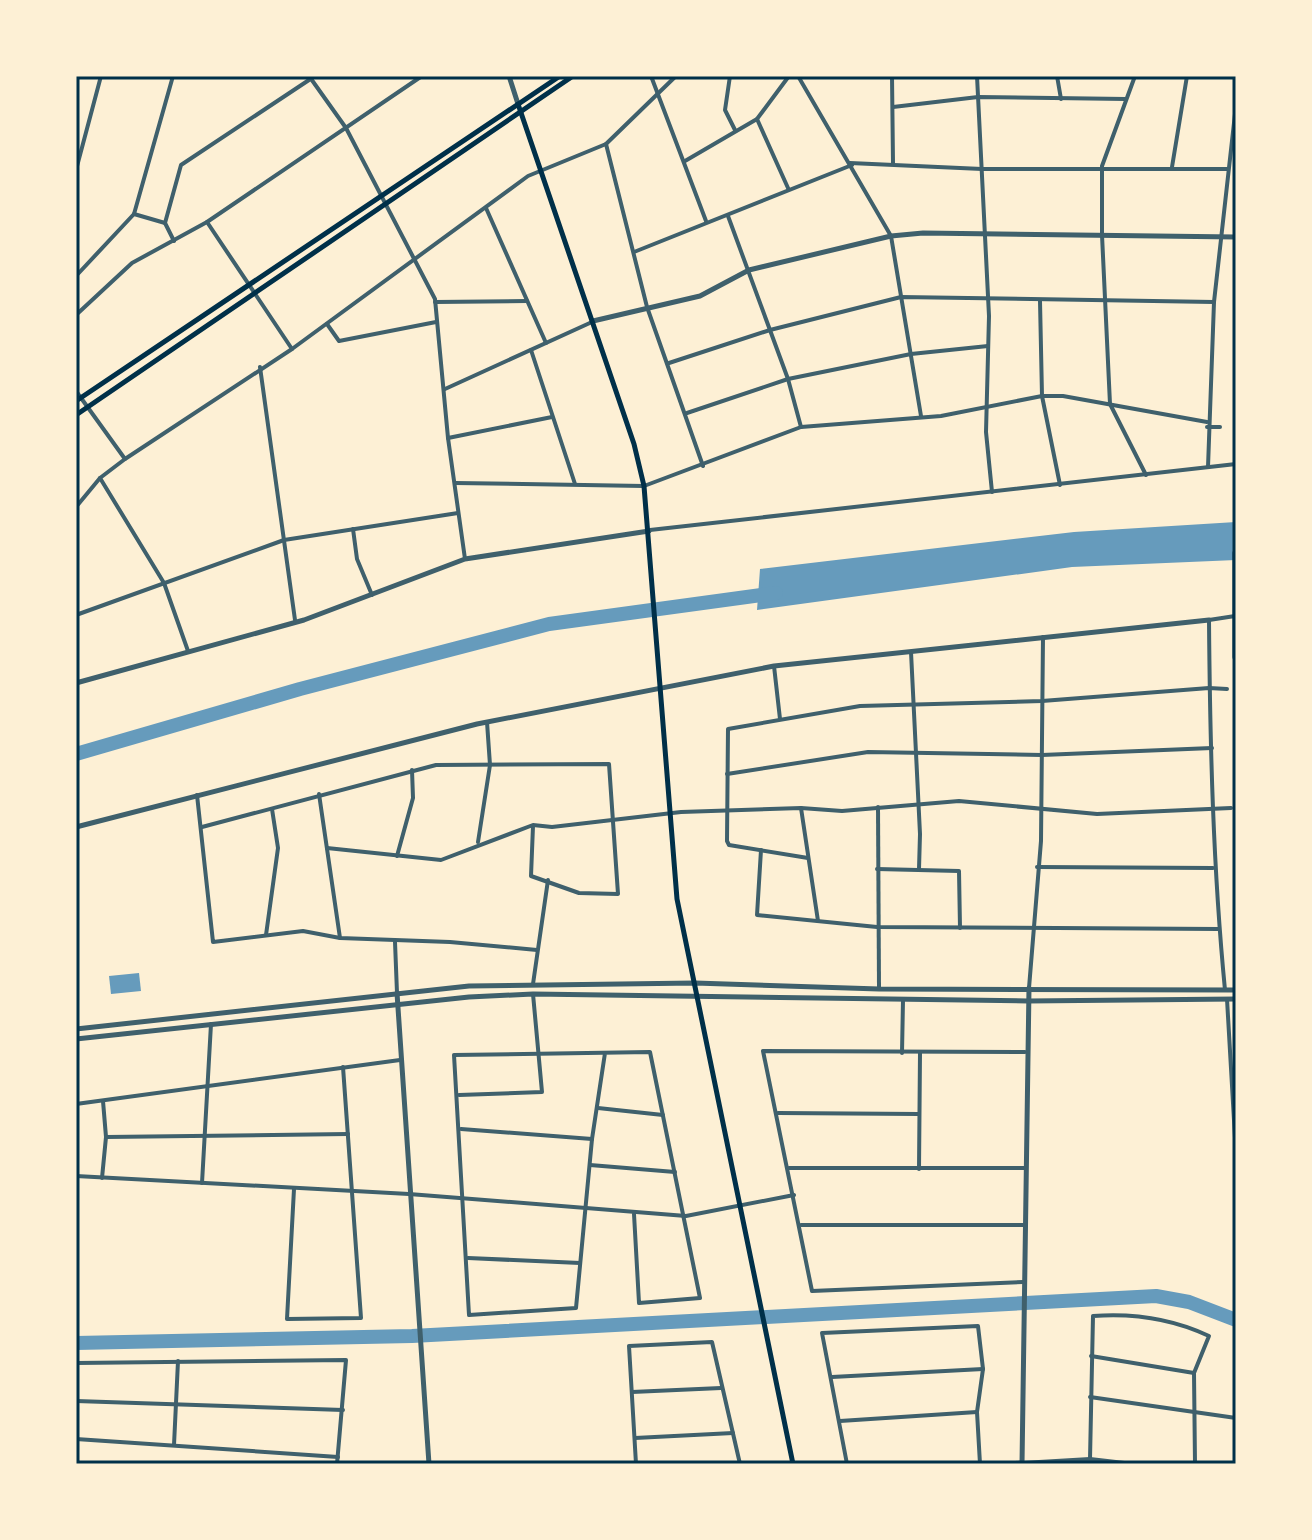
<svg xmlns="http://www.w3.org/2000/svg" width="1312" height="1540" viewBox="0 0 1312 1540" font-family="Inter,sans-serif">
	<style>
		.water { fill: #669bbc }
		.lines { fill: none; stroke-linecap: round; stroke-linejoin: round }
		.river { stroke: #669bbc; stroke-width: 14 }
		.minor { stroke: #3f606c; stroke-width: 4 }
		.tertiary { stroke: #3f606c; stroke-width: 5 }
		.secondary { stroke: #003049; stroke-width: 5 }
		.motorway { stroke: #003049; stroke-width: 7 }
		.neatline { fill: none; stroke: #003049; stroke-width: 3 }
	</style>
	<rect width="100%" height="100%" fill="#fdf0d5"/>
	<g class="water">
		<path d="M1236,522V560L1072,567L757,610L760,569L1074,532Z"/>
		<path d="M139,973L141,991L111,994L109,976Z"/>
	</g>
	<g class="lines">
		<g class="river">
			<path d="M76,754L300,689L549,624L776,593"/>
			<path d="M76,1343L412,1336L1156,1296L1189,1302L1236,1320"/>
		</g>
		<g class="minor">
			<path d="M309,76L346,128L435,299L448,438L465,559"/>
			<path d="M651,76L706,221"/>
			<path d="M730,76L725,110L735,130"/>
			<path d="M798,76L891,236L921,416"/>
			<path d="M892,76L893,163"/>
			<path d="M977,76L989,316L986,432L992,492"/>
			<path d="M1057,76L1061,99"/>
			<path d="M1135,76L1102,166V235L1110,404L1146,475"/>
			<path d="M893,107L978,97L1126,99"/>
			<path d="M757,119L788,188"/>
			<path d="M606,144L647,307L703,466"/>
			<path d="M685,161L757,119L789,76"/>
			<path d="M850,163L982,169H1228"/>
			<path d="M1172,167L1187,76"/>
			<path d="M76,170L101,76"/>
			<path d="M486,208L546,343"/>
			<path d="M134,214L165,223"/>
			<path d="M728,216L788,379L801,427"/>
			<path d="M207,222L292,349"/>
			<path d="M174,241L165,223L181,165L315,76"/>
			<path d="M634,252L852,165"/>
			<path d="M76,276L134,214L173,76"/>
			<path d="M1040,301L1042,396L1060,485"/>
			<path d="M435,302L527,301"/>
			<path d="M76,315L132,263L207,222L422,76"/>
			<path d="M327,324L339,341L436,322"/>
			<path d="M531,350L575,484"/>
			<path d="M669,363L770,330L901,297L1214,302"/>
			<path d="M260,367L295,620"/>
			<path d="M445,389L592,322"/>
			<path d="M76,391L125,459"/>
			<path d="M687,413L788,379L911,354L988,346"/>
			<path d="M1207,427H1220"/>
			<path d="M448,438L552,417"/>
			<path d="M1208,467L1214,302L1236,105"/>
			<path d="M100,478L164,583L188,651"/>
			<path d="M455,483L644,486L801,427L941,416L1042,396H1063L1207,422"/>
			<path d="M76,507L100,478L125,459L292,349L528,176L606,144L676,76"/>
			<path d="M353,529L357,559L372,595"/>
			<path d="M650,530L1236,464"/>
			<path d="M76,615L284,540L458,513"/>
			<path d="M911,652L920,834L919,869"/>
			<path d="M774,666L780,719"/>
			<path d="M727,774L868,752L1042,755L1212,748"/>
			<path d="M319,794L340,938"/>
			<path d="M197,795L213,942L303,931L340,938L450,942L537,950"/>
			<path d="M878,807L879,988"/>
			<path d="M801,808L818,921"/>
			<path d="M202,827L436,765L609,764L618,894L579,893L531,876L533,826"/>
			<path d="M478,842L490,765L487,722"/>
			<path d="M327,848L441,860L533,825L552,827L681,812L801,808L842,811L959,801L1097,814L1231,808"/>
			<path d="M761,850L757,915L877,927L1219,929"/>
			<path d="M397,856L413,798L412,770"/>
			<path d="M808,858L729,845L727,841L728,729L860,706L1042,701L1209,688L1227,689"/>
			<path d="M1037,867L1213,868"/>
			<path d="M877,869L959,871L960,928"/>
			<path d="M266,935L278,848L272,809"/>
			<path d="M395,942L397,993"/>
			<path d="M533,984L548,880"/>
			<path d="M1029,988L1041,841L1043,637"/>
			<path d="M1225,990C1213,867 1210,743 1209,620L1235,616"/>
			<path d="M1227,999L1236,1155"/>
			<path d="M605,1053L592,1139L576,1308L469,1315L454,1055L650,1052L700,1298L639,1303L634,1214"/>
			<path d="M902,1053L903,1000"/>
			<path d="M459,1095L542,1092L533,994"/>
			<path d="M76,1104L400,1060"/>
			<path d="M598,1108L663,1115"/>
			<path d="M778,1113L919,1114"/>
			<path d="M461,1129L592,1139"/>
			<path d="M106,1137L348,1134"/>
			<path d="M590,1165L675,1172"/>
			<path d="M789,1168H1024"/>
			<path d="M919,1169L920,1053"/>
			<path d="M76,1176L409,1194L686,1216L794,1195"/>
			<path d="M102,1178L106,1137L103,1101"/>
			<path d="M202,1183L211,1024"/>
			<path d="M294,1189L287,1319L361,1318L343,1067"/>
			<path d="M801,1225H1024"/>
			<path d="M468,1258L580,1263"/>
			<path d="M1023,1282L812,1291L763,1051L1025,1052"/>
			<path d="M1091,1356L1194,1373"/>
			<path d="M76,1363L346,1360L337,1464"/>
			<path d="M832,1377L983,1369"/>
			<path d="M632,1392L721,1388"/>
			<path d="M1090,1397L1236,1418"/>
			<path d="M76,1401L343,1410"/>
			<path d="M840,1421L977,1412"/>
			<path d="M635,1438L733,1433"/>
			<path d="M76,1439L338,1457"/>
			<path d="M174,1445L178,1361"/>
			<path d="M1090,1459L1093,1316C1133,1313 1173,1319 1209,1336L1194,1373L1195,1464"/>
			<path d="M1022,1463L1090,1459L1133,1464"/>
			<path d="M636,1464L629,1346L712,1342L740,1464"/>
			<path d="M847,1464L822,1333L978,1326L983,1369L977,1412L980,1464"/>
		</g>
		<g class="tertiary">
			<path d="M509,76L518,104"/>
			<path d="M593,321L700,296L749,270L891,236L923,233L1236,237"/>
			<path d="M76,683L304,620L465,559L649,531"/>
			<path d="M76,827L477,724L774,666L1209,620"/>
			<path d="M397,993L429,1464"/>
			<path d="M76,1029L469,986L695,983L879,989L1236,990"/>
			<path d="M76,1039L469,997L533,994L1028,1001L1236,999"/>
			<path d="M1010,1464L1022,1463"/>
			<path d="M1022,1464L1029,988"/>
		</g>
		<g class="secondary">
			<path d="M518,104L634,444L644,486L677,899L793,1464"/>
			<path d="M76,401L560,76"/>
			<path d="M76,415L573,76"/>
		</g>
		<path class="motorway" d="M1236,553V657"/>
	</g>
	<rect width="1312" height="1540" fill="none" stroke="#fdf0d5" stroke-width="156"/>
	<rect x="78" y="78" width="1156" height="1384" class="neatline"/>
</svg>
